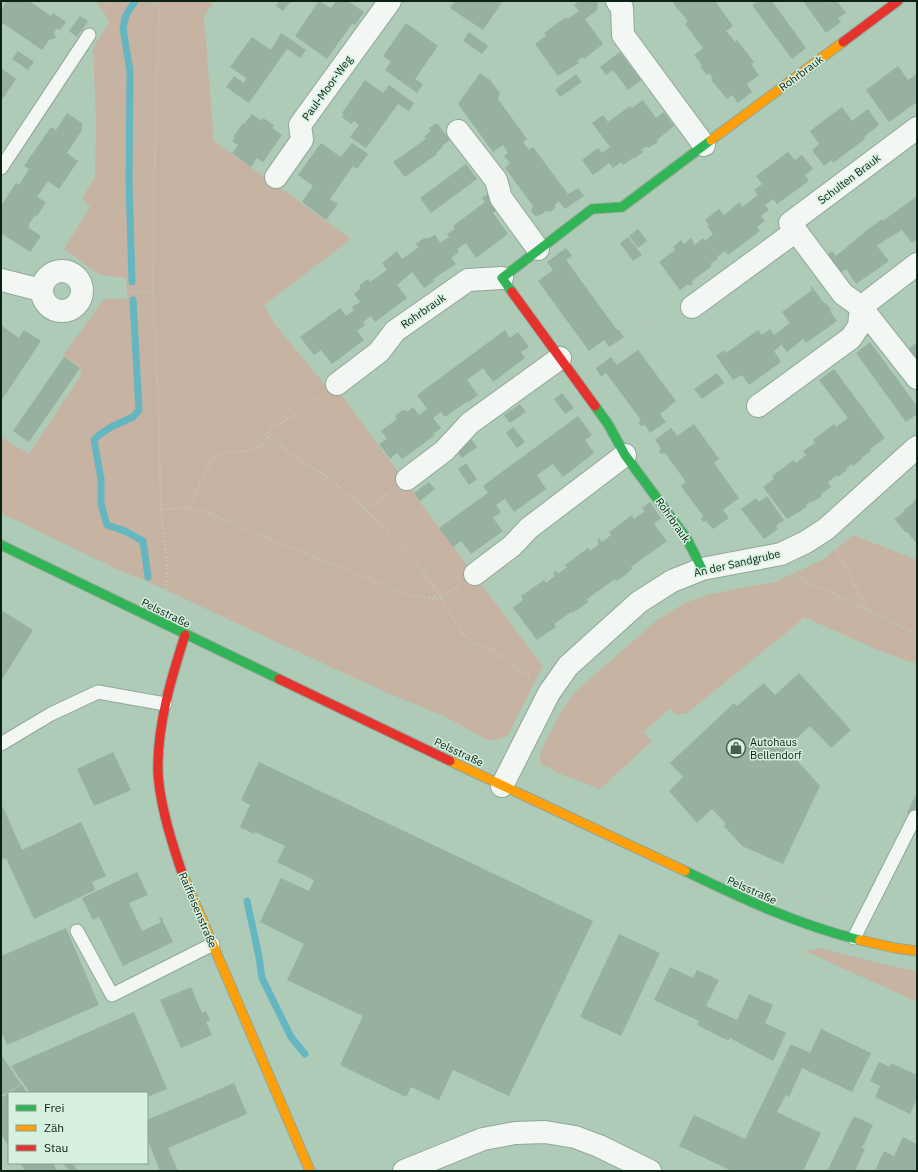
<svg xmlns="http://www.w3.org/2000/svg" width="918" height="1172" viewBox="0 0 918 1172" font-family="'IBM Plex Sans',sans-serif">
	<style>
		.green { fill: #c7b3a2 }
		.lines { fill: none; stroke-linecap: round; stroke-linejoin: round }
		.stream { stroke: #64b6c1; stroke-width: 7 }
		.building { fill: #96b19f }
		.lane-casing { stroke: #90a798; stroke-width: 15 }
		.street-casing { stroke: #90a798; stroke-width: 24 }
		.fast-casing { stroke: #90a798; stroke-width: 11 }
		.slow-casing { stroke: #90a798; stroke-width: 11 }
		.jam-casing { stroke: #90a798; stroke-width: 11 }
		.path { stroke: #c1cac4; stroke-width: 2.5; stroke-dasharray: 1 3; stroke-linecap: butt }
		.lane { stroke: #f3f7f4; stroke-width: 13 }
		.street { stroke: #f3f7f4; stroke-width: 22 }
		.fast { stroke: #30b455; stroke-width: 9 }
		.slow { stroke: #ff9f0a; stroke-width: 9 }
		.jam { stroke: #e5322d; stroke-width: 9 }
		.labels { text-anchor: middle; stroke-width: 3; stroke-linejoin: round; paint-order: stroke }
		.street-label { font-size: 11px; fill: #0c2214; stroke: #d6f1de }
		.poi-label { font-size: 11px; fill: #0c2214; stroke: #d6f1de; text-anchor: start }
	</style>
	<rect width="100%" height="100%" fill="#aecbb7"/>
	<g class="green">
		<path d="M96,1H214L204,17L214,141L351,239L264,305L276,326L331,392L337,389L471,571L543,666L508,735L498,740H487L444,716L390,694L296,651L149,582L123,572L1,513V437L29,454L81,375L80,367L63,356L104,299H127L126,278L100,275L64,249L90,207L82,198L95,177L96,122L93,48L109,22Z"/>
		<path d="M853,535L917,560V664L880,651L804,617L792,628L687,713L677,715L670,709L643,732L652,741L600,789L560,774L548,767L542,766L540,762V754L548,736L564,707L575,692L657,620L685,603L710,594L775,582L822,560Z"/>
		<path d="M820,948L882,964L917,971V1002L805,951Z"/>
	</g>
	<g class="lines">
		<g class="stream">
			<path d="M132,282L129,182L130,71L123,28L126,15L135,1"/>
			<path d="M133,300L139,410L133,417L111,427L99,435L94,440L101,479V504L107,525L125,531L143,541L148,577"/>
			<path d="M247,901L259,957L262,978L291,1037L305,1054"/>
		</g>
	</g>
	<g class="building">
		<path d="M6,1H29L51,16L53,13L66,22L60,30L57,28L54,33L56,38L49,40L42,50L1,22V12Z"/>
		<path d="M279,1H291L283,11L276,6Z"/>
		<path d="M319,1L331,8L336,1H348L364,12L355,25L352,24L327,59L295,36Z"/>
		<path d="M455,1H503L483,30L450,8Z"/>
		<path d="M579,1H598L597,10L585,19L603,44L584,59L583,57L577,61L579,63L558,76L535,44L546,36L544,33L566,17L568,19L579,11L574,5Z"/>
		<path d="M675,1H715L733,26L726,31L735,42L737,40L754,62L751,64L759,75L747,84L752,92L738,103L732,95L727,99L711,80L713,79L709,73L707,75L700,66L702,65L694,55L703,48L685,24L688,21L673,3Z"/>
		<path d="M758,1H772L806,48L792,59L752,5Z"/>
		<path d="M803,1H826L827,3L831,1H837L846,13L838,18L841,22L826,33Z"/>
		<path d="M80,16L88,21L77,37L69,31Z"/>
		<path d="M406,23L438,46L415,79L423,84L417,93L385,70L391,62L383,56Z"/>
		<path d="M469,32L488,46L482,54L463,41Z"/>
		<path d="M281,33L306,50L300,58L287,49L249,103L226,87L234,76L244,83L246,78L230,67L252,37L271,50Z"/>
		<path d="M18,51L34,62L28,70L12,59Z"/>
		<path d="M620,52L641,80L628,90L613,70L606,75L600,67Z"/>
		<path d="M898,66L908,80L916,74L917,76V102L889,122L866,90Z"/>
		<path d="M1,68L16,79L1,101Z"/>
		<path d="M480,73L490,80L500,93L498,99L527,139L523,142L529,150L533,147L568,194L578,188L584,196L565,209L559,201L555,205V208L550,212L546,211L540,215L535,216L531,211L533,206L505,168L510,163L504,156L508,153L503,145L493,152L458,104Z"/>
		<path d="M576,74L582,82L560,97L555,90Z"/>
		<path d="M365,80L383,93L389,85L414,103L409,111L398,104L366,148L350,137L359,125L354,121L351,124L342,117L344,114L342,113Z"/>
		<path d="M643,100L656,118L664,112L674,126L657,140L658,142L648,148L647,146L641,150L643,152L634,159L633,158L623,165L621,162L613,168L609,163L593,175L582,160L598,148L602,153L610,147L592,123L603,115L608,122L630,106L632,108Z"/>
		<path d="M842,107L852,121L868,109L879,125L864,137L865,139L833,163L832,160L824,166L812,150L819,144L810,131Z"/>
		<path d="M67,113L82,123V130L67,153L78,161L59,189L48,181L37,197L46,202L37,216L35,215L29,224V228L41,236L30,252L1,233V206L16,183L19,185L29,169L24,166L51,127L56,130Z"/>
		<path d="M252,114L262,121L263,118L274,125L272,128L282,135L263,162L257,158L251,167L232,153L238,145L232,141L235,138L233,137L243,123L244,124Z"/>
		<path d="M437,123L450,140L442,146L443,147L436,153L437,154L405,177L393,162L426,139L424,137L431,131L429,128Z"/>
		<path d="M321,143L341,157L352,143L368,154L357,169L353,166L330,199L338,204L326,220L302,202L313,186L298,175Z"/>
		<path d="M788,152L795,160L802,155L813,169L805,175L809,181L777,204L773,199L765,205L769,210L761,216L765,221L757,227L760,231L728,255L725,251L717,257L718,259L710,264L712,266L692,281L693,284L690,286L688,284L680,290L659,262L675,250L673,247L681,240L684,244L691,238L695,245L703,238L705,241L713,234L707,226L709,225L705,220L719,209L724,215L740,202L742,207L758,195L754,190L762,184L756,176Z"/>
		<path d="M466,164L477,179L431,213L420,198Z"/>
		<path d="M490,192L501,207L493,213L508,234L476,258L466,243L457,249L459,252L451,258L456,264L433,279L434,281L424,288L412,272L397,285L407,298L375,322L371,316L363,322L365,325L357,331L364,340L332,364L321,350L314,355L300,337L340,308L346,316L354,310L352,307L360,302L354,294L360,289V285L368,279L370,282L387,270L382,263L397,251L402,259L419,247L416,244L424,238H429L435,235L440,243L449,237L447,234L455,229L453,226L485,202L482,198Z"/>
		<path d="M917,196V240L912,243L902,230L885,240L877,246L889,261L856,284L846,269L837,275L824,257L832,251L836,256L866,231L882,219L883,221Z"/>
		<path d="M638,229L647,241L638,248L629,236Z"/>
		<path d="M628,237L642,255L633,261L620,243Z"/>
		<path d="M566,248L572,256L566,260L617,330L618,329L624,337L609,347L604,340L589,351L538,281L553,270L547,262Z"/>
		<path d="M811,286L825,304L826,303L831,310L830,311L837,321L806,343L803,339L787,352L774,335L790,323L782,312L812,290L810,287Z"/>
		<path d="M2,326L19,338L24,330L41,341L1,401Z"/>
		<path d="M770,329L781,345L774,351L781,362L749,385L742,375L733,380L716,356L724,350L726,353L758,330L762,335Z"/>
		<path d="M505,330L510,338L518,332L529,347L521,352L525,358L493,382L483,368L467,380L478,395L469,402L468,401L445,417L441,412L433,418L441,428L433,434L434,436L402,459L397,453L390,459L379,444L387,439L381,431L397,419L395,416L403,410L408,411L413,407L419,415L427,409L417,395Z"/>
		<path d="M870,342L917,406V414L906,422L856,353Z"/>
		<path d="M917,342V367L905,351Z"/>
		<path d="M638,350L676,401L660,414L666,422L650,433L645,425L641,426L638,423L641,420L606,373L601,377L596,368L611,357L617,365Z"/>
		<path d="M64,357L80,368L29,442L13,431Z"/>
		<path d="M834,369L885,438L870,449L871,451L861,458L862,459L853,466L852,464L846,469L847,470L838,477L837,475L828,482L831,487L821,494L822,496L813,502L812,501L806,505L807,507L787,519L763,487L774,479L772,476L794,460L796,463L806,455L803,451L815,443L813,440L834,424L836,427L848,418L819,380Z"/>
		<path d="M717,373L724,383L702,399L694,389Z"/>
		<path d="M562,393L574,408L565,414L554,399Z"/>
		<path d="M520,404L526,412L510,423L504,415Z"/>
		<path d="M578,416L592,435L585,440L594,453L563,477L553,464L537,475L546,489L514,512L505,499L496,505L501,512L493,518L503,531L471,554L461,541L453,547L439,528L488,493L483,486Z"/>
		<path d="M694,424L719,459L714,463L739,498L723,510L729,518L713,529L706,521L703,522L701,519L703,516L681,486L686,482L665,453L661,454L659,451L661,448L655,440L671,428L677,436Z"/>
		<path d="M513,427L525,442L517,448L506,433Z"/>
		<path d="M471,439L477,447L462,458L456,450Z"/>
		<path d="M466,463L477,479L469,485L458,469Z"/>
		<path d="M429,482L435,489L420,501L414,493Z"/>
		<path d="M767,496L784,520L776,526L778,529L764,539L741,509L756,498L759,502Z"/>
		<path d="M917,499V544L907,532H905L894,518L898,517L905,510L904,509L907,508L914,502L913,501Z"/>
		<path d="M650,502L661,518L654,524L667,541L631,567L632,569L624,576L616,581L615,579L587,599L588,602L580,608L572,613L571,612L554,624L556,627L537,640L513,608L523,600L521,596L544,580L546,583L555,576L553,573L556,571L558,574L567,567L565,565L588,548L590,551L599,544L597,540L599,538L602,542L611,535L609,532L632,515L634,519L645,511L642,508Z"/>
		<path d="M1,610L33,630L1,681Z"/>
		<path d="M799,673L851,730L831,748L810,726L786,748L820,786L783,864L742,846L724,826L726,824L712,809L697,823L669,791L683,777L670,763L734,703L737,706L764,683L775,695Z"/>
		<path d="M113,752L131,790L94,806L77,769Z"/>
		<path d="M259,762L593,921L509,1096L453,1070L439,1100L411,1087L406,1097L340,1065L363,1016L287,980L304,944L260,922L281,878L309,891L314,880L277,862L285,846L255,832L254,834L240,827L250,805L241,800Z"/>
		<path d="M917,792V818L907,813Z"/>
		<path d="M3,807L22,850L81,822L106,876L92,882L95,890L34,919L6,858L3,859L1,856V808Z"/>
		<path d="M137,872L148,895L129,903L142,931L161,922L159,918L161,917L173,942L123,966L99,917L93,920L82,898Z"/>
		<path d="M66,928L99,1005L7,1045L1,1031V956Z"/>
		<path d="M619,934L660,953L621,1036L580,1017Z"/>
		<path d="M670,967L693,978L697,970L719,980L706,1006L737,1020L749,994L773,1005L765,1023L786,1033L773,1061L730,1038L729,1040H727L697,1025L699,1021L654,1000Z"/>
		<path d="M191,987L202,1013L206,1011L210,1020L206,1022L212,1035L181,1048L160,1000Z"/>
		<path d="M134,1012L167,1089L147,1097V1093H30L11,1066Z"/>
		<path d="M821,1029L871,1053L852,1092L802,1068L789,1097L786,1095L777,1112L821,1133L803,1171H732L679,1146L694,1115L745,1139L791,1044L810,1053Z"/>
		<path d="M2,1056L21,1084L1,1096V1057Z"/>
		<path d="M879,1062L890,1067L891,1063L917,1075V1099L910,1114L875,1097L880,1086L870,1081Z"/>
		<path d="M234,1083L247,1114L168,1148L178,1171H160L147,1138V1120Z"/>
		<path d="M22,1084L27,1093H9V1147L1,1134V1098Z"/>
		<path d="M854,1116L873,1125L862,1148L865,1149L855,1171H827Z"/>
		<path d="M903,1137L917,1144V1161L915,1165L917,1167V1171H875L884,1151L894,1156Z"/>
		<path d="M20,1163H53L57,1171H25Z"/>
		<path d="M63,1163H73L78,1171H69Z"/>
	</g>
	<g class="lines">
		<defs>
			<g id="lane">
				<path d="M1,168L89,35"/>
				<path d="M1,744L51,714L98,692L165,704"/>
				<path d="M77,931L112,995L213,944"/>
				<path d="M854,938L915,817"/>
			</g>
			<g id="street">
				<path d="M617,1L622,8L623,35L704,145"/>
				<path d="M458,131L496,180L501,198L538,249"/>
				<path d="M276,177L302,140L300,125L390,1"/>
				<path d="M796,231L790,223L917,128"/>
				<path d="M917,264L861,307L917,378"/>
				<circle cx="62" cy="291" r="20"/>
				<path d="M1,280L41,290"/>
				<path d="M692,307L796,231L843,294L861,307L859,326L851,338L758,406"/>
				<path d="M337,384L379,352L395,331L468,280L502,278"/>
				<path d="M407,479L444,451L470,423L560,358"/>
				<path d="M475,574L512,546L529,528L625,455"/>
				<path d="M502,786L549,693L568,666L639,602L672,581L702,569L781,554L806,542L826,529L917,447"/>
				<path d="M404,1171L483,1139L515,1133L545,1132L575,1137L599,1146L650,1171"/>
			</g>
			<g id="fast">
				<path d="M512,292L502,278L592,209L622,207L711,140"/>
				<path d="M595,406L608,424L625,455L687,539L702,569"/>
				<path d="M1,545L279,679"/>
				<path d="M685,871C741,898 798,925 860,940"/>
			</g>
			<g id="slow">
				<path d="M711,140L843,42"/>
				<path d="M450,761L685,871"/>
				<path d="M183,875L310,1171"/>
				<path d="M860,940L895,948L917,951"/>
			</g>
			<g id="jam">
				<path d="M843,42L898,1"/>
				<path d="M512,292L595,406"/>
				<path d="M279,679L450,761"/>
				<path d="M183,875C178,862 174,848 170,835C164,814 159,793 158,772C157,725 171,679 185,635"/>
			</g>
		</defs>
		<use href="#lane" class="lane-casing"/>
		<use href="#street" class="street-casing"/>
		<use href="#fast" class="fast-casing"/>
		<use href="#slow" class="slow-casing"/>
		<use href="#jam" class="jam-casing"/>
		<g class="path">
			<path d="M157,1L159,11L155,137L153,291L158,395L161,510L167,560L166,594L162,599"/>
			<path d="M98,20L109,1"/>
			<path d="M779,117L820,173"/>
			<path d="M82,293L99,290L125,293L153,291"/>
			<path d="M592,364L668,309H671"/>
			<path d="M267,437L330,479L366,510L420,567L435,588L462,633L475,644L493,651L508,661L531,679"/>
			<path d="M190,508L196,491L204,474L212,461L220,454L236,451H250L263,445L271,429L293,416L319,396"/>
			<path d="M161,510C177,508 190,508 205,512L323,561L409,595L436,599L440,598L458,586"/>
			<path d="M366,510L389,492"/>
			<path d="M836,549L868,610L917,634"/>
			<path d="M80,557L166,594L198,611L496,752"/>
			<path d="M793,573L805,581L868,610"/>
			<path d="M535,771L797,895L849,910"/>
			<path d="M883,920L894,923"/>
		</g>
		<use href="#lane" class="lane"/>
		<use href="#street" class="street"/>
		<use href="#fast" class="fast"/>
		<use href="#slow" class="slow"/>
		<use href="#jam" class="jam"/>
	</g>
	<defs>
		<symbol id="shop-ring" viewBox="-11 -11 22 22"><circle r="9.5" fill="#d6f1de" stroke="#455d4d" stroke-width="1.5"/><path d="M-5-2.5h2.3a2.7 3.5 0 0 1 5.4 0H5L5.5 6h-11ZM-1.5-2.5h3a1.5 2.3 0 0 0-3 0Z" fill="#455d4d"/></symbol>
	</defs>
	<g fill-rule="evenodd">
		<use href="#shop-ring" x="725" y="737" width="22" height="22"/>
	</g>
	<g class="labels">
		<g class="street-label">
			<text transform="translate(801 73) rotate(-37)" y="4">Rohrbrauk</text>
			<text transform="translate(327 88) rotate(-54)" y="4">Paul-Moor-Weg</text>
			<text transform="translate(849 179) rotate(-37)" y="4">Schulten Brauk</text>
			<text transform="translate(423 311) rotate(-35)" y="4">Rohrbrauk</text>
			<text transform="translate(673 520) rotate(55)" y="4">Rohrbrauk</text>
			<text transform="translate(737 563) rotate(-13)" y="4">An der Sandgrube</text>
			<text transform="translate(166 613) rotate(26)" y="4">Pelsstraße</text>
			<text transform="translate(459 752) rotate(25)" y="4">Pelsstraße</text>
			<text transform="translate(752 890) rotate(24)" y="4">Pelsstraße</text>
			<text transform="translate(198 910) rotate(67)" y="4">Raiffeisenstraße</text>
		</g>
		<g class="poi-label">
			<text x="750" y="746">Autohaus<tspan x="750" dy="13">Bellendorf</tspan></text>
		</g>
	</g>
	<rect width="918" height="1172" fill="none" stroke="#0c2214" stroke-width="4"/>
	<rect x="8" y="1092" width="140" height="72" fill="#d6f1de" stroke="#859e8d"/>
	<rect x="16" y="1105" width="20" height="6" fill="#30b455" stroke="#859e8d"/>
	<text x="44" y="1112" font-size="12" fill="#0c2214">Frei</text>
	<rect x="16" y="1125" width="20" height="6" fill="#ff9f0a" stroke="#859e8d"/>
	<text x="44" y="1132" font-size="12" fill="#0c2214">Zäh</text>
	<rect x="16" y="1145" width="20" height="6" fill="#e5322d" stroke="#859e8d"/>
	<text x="44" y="1152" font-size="12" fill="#0c2214">Stau</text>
</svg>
